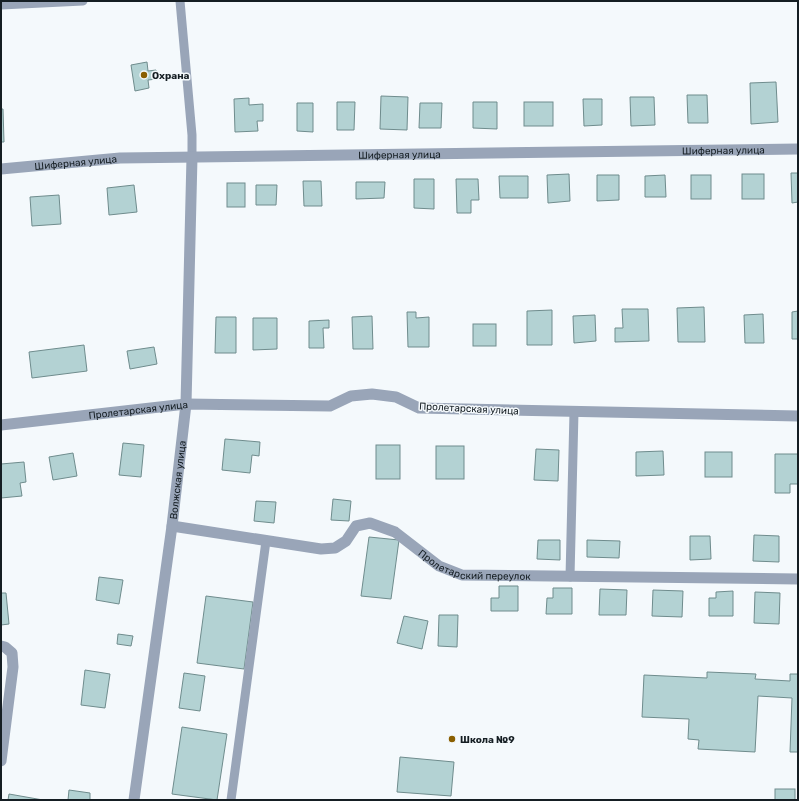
<svg xmlns="http://www.w3.org/2000/svg" width="799" height="801" viewBox="0 0 799 801" font-family="Rubik,sans-serif">
	<style>
		.building { fill: #b3d2d3; stroke: #6f8c8d }
		.lines { fill: none; stroke-linecap: round; stroke-linejoin: round }
		.service { stroke: #99a5b8; stroke-width: 9 }
		.minor { stroke: #99a5b8; stroke-width: 11 }
		.poi-dot { fill: #8a5f01; stroke: #f4f9fc; stroke-width: 1.5 }
		.labels { text-anchor: middle; stroke-width: 3; stroke-linejoin: round; paint-order: stroke }
		.poi-label { font-size: 10px; font-weight: bold; fill: #151e23; stroke: #f4f9fc; text-anchor: start }
		.street-label { font-size: 10px; fill: #151e23; stroke: #f4f9fc }
	</style>
	<rect width="100%" height="100%" fill="#f4f9fc"/>
	<g class="building">
		<path d="M147,62L148,71L156,70L157,79L148,80L149,88L135,91L131,65Z"/>
		<path d="M776,82L778,122L751,124L750,83Z"/>
		<path d="M687,95H707L708,123H688Z"/>
		<path d="M381,96L408,97L407,130L380,129Z"/>
		<path d="M630,97H654L655,125L631,126Z"/>
		<path d="M249,98V105L263,104V121H257L258,131L235,132L234,99Z"/>
		<path d="M583,99H602V125L584,126Z"/>
		<path d="M337,102H355L354,130H337Z"/>
		<path d="M473,102H497V129L473,128Z"/>
		<rect x="524" y="102" width="29" height="24"/>
		<path d="M297,103H313V132L297,131Z"/>
		<path d="M420,103H442L441,128H419Z"/>
		<path d="M1,109H3L4,142H1Z"/>
		<path d="M791,173H798V202L792,203Z"/>
		<path d="M569,174L570,201L548,203L547,175Z"/>
		<rect x="742" y="174" width="22" height="25"/>
		<path d="M597,175H619V200L597,201Z"/>
		<path d="M665,175L666,197H645V176Z"/>
		<rect x="691" y="175" width="20" height="24"/>
		<path d="M499,176H528V198H500Z"/>
		<path d="M414,179H434V209L414,208Z"/>
		<path d="M456,179H478L479,200H471V213H457Z"/>
		<path d="M303,181H321L322,206H304Z"/>
		<path d="M356,182H385L384,198L356,199Z"/>
		<rect x="227" y="183" width="18" height="24"/>
		<path d="M134,185L137,212L109,215L107,188Z"/>
		<path d="M256,185H277L276,205H256Z"/>
		<path d="M59,195L61,224L32,226L30,197Z"/>
		<path d="M704,307L705,342H678L677,308Z"/>
		<path d="M622,309H648L649,341L615,342V328H623Z"/>
		<path d="M552,310V345H527V311Z"/>
		<path d="M798,311V339H792V312Z"/>
		<path d="M407,312H416V318L429,317V347H408Z"/>
		<path d="M763,314L764,343H745L744,315Z"/>
		<path d="M595,315L596,341L574,343L573,316Z"/>
		<path d="M372,316L373,349H353L352,317Z"/>
		<path d="M216,317H236V353H215Z"/>
		<path d="M253,318H277V349L253,350Z"/>
		<path d="M329,320V328H323L324,348H309V321Z"/>
		<rect x="473" y="324" width="23" height="22"/>
		<path d="M84,345L87,371L32,378L29,352Z"/>
		<path d="M154,347L157,364L130,369L127,351Z"/>
		<path d="M225,439L260,442L259,456L252,455L250,473L222,470Z"/>
		<path d="M123,443L144,445L141,477L119,475Z"/>
		<rect x="376" y="445" width="24" height="34"/>
		<rect x="436" y="446" width="28" height="33"/>
		<path d="M536,449L559,450L558,481L534,480Z"/>
		<path d="M663,451L664,475L636,476V452Z"/>
		<rect x="705" y="452" width="27" height="25"/>
		<path d="M73,453L77,476L53,480L49,457Z"/>
		<path d="M775,454H798V484H790V493H775Z"/>
		<path d="M24,462L26,482L20,483L22,496L1,498V464Z"/>
		<path d="M333,499L351,501L349,521L331,520Z"/>
		<path d="M256,501L276,502L274,523L254,521Z"/>
		<path d="M754,535L779,536V562L753,561Z"/>
		<path d="M690,536H710L711,559L690,560Z"/>
		<path d="M369,537L399,540L391,599L361,596Z"/>
		<path d="M538,540H560V560L537,559Z"/>
		<path d="M587,540L620,541L619,558L587,557Z"/>
		<path d="M99,577L123,580L119,604L96,600Z"/>
		<path d="M499,586H518V611H491V598H499Z"/>
		<path d="M553,588H572V614H546L547,598H553Z"/>
		<path d="M600,589L627,590L626,615H599Z"/>
		<path d="M653,590L683,591L682,617L652,616Z"/>
		<path d="M733,591V616H709V598H716V592Z"/>
		<path d="M755,592L780,593L779,624L754,623Z"/>
		<path d="M1,593H6L9,624L1,625Z"/>
		<path d="M206,596L253,602L244,669L197,663Z"/>
		<path d="M439,615H458L457,647L438,646Z"/>
		<path d="M404,616L428,621L422,649L397,643Z"/>
		<path d="M118,634L133,636L131,646L117,644Z"/>
		<path d="M85,670L110,674L105,708L81,705Z"/>
		<path d="M707,672L756,674L755,679L790,681V674H798V752H790L792,698L758,696L755,752L698,749L699,740L688,739L689,719L642,717L644,675L707,678Z"/>
		<path d="M184,673L205,676L200,711L179,708Z"/>
		<path d="M182,727L227,734L217,800L172,794Z"/>
		<path d="M400,757L454,762L451,796L397,792Z"/>
		<rect x="775" y="789" width="20" height="11"/>
		<path d="M69,790L90,793V800H68Z"/>
		<path d="M9,794L43,800H8Z"/>
	</g>
	<g class="lines">
		<g class="service">
			<path d="M180,1L192,135V157"/>
			<path d="M1,5L83,1"/>
			<path d="M570,577L574,412"/>
			<path d="M231,800L266,541"/>
		</g>
		<g class="minor">
			<path id="s1" d="M1,169L120,158L798,149"/>
			<path id="s2" d="M1,425L186,404L330,406L351,396L372,394L396,397L419,408L798,416"/>
			<path id="s3" d="M172,526L321,549L335,548L346,541L356,526L370,523L395,532L439,566L462,575L798,579"/>
			<path d="M1,646L5,647L12,653L13,667L1,761"/>
			<path id="s4" d="M134,800L172,526L186,404L192,157"/>
		</g>
	</g>
	<g class="poi-dot">
		<circle cx="144" cy="75" r="4"/>
		<circle cx="452" cy="739" r="4"/>
	</g>
	<g class="labels">
		<g class="poi-label">
			<text x="152" y="79">Охрана</text>
			<text x="460" y="743">Школа №9</text>
		</g>
		<g class="street-label">
			<text dy="4" stroke="none"><textPath href="#s1" startOffset="723">Шиферная улица</textPath></text>
			<text dy="4" stroke="none"><textPath href="#s1" startOffset="399">Шиферная улица</textPath></text>
			<text dy="4" stroke="none"><textPath href="#s1" startOffset="75">Шиферная улица</textPath></text>
			<text transform="translate(469 408) rotate(3)" y="4">Пролетарская улица</text>
			<text dy="4" stroke="none"><textPath href="#s2" startOffset="138">Пролетарская улица</textPath></text>
			<text dy="4" stroke="none"><textPath href="#s4" startOffset="323">Волжская улица</textPath></text>
			<text dy="4" stroke="none"><textPath href="#s3" startOffset="327">Пролетарский переулок</textPath></text>
		</g>
	</g>
	<rect width="799" height="801" fill="none" stroke="#151e23" stroke-width="4"/>
</svg>
